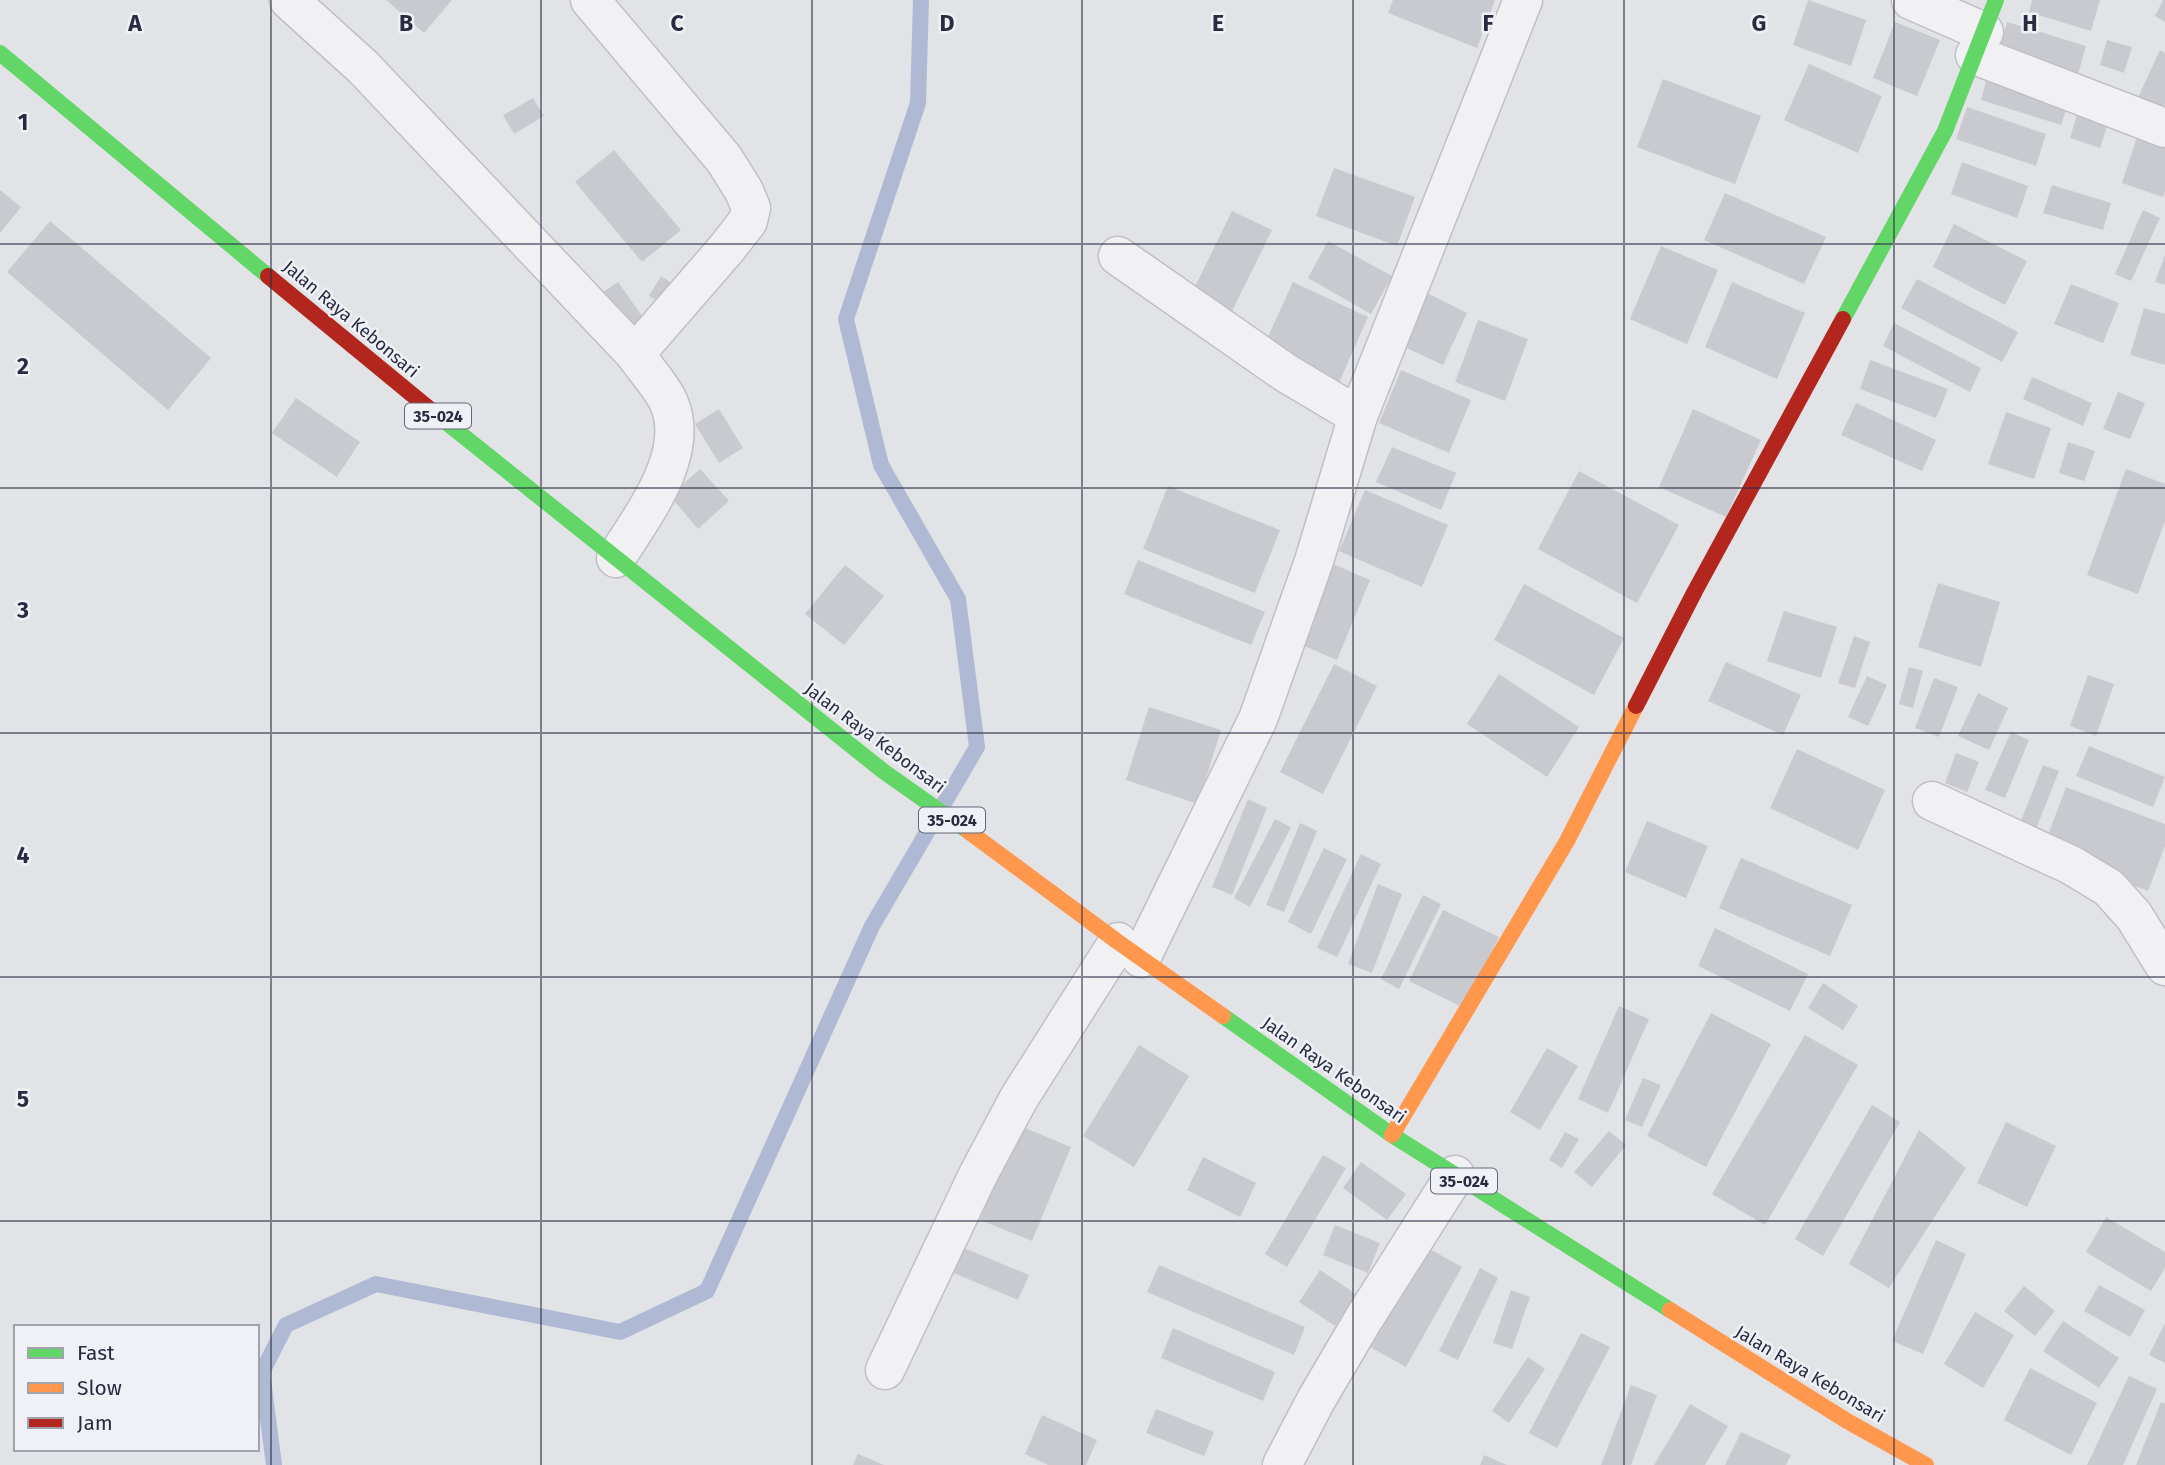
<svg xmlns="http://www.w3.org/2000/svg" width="2165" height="1465" viewBox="0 0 2165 1465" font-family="'Fira Sans',sans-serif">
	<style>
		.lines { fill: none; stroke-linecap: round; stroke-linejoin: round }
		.stream { stroke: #b0b9d3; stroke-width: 16 }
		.building { fill: #c9cacf }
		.street-casing { stroke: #bfc0c5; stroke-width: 41 }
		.street { stroke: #f1f1f4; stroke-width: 38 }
		.fast { stroke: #63d668; stroke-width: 16 }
		.slow { stroke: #ff974d; stroke-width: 16 }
		.jam { stroke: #b3261e; stroke-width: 16 }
		.grid { fill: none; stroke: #282c41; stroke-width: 2; stroke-opacity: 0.55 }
		.labels { text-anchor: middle; stroke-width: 5; stroke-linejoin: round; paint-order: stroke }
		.shield { fill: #f0f1f7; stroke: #646778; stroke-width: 2 }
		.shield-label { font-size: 16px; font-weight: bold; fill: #282c41 }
		.street-label { font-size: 18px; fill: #282c41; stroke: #f0f1f7 }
		.grid-label { font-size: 23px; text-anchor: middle; font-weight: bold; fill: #282c41; stroke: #f0f1f7; stroke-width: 5; stroke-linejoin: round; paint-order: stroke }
	</style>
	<rect width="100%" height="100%" fill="#e2e3e7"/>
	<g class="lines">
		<path class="stream" d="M274,1465L262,1372L286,1325L376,1284L620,1332L707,1291L872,926L977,747L958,599L881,465L846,319L918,103L921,0"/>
	</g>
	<g class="building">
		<path d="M386,0H452L424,33Z"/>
		<path d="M1393,0H1495L1477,48L1388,13Z"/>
		<path d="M1808,0L1866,20L1851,66L1793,45Z"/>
		<path d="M2032,0H2100L2091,31L2029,12Z"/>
		<path d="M2163,0H2165V22L2155,16Z"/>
		<path d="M1895,22L1940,40L1917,96L1873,78Z"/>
		<path d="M2007,22L2086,46L2076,82L1997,59Z"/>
		<path d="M2107,40L2132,47L2124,73L2100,65Z"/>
		<path d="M2160,50L2165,53V104L2159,118L2134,106Z"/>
		<path d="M1809,64L1882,96L1858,153L1784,120Z"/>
		<path d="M1989,70L2071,96L2061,125L1981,100Z"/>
		<path d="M1663,79L1761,116L1735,184L1637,147Z"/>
		<path d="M533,98L544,116L514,134L503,115Z"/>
		<path d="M2080,105L2111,114L2100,148L2070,138Z"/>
		<path d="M1967,107L2046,134L2036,166L1956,139Z"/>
		<path d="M2140,128L2165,136V191L2163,197L2122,183Z"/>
		<path d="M614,150L681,230L642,262L575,182Z"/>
		<path d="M1962,162L2028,186L2017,218L1951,194Z"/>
		<path d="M1334,168L1415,197L1397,246L1316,216Z"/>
		<path d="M2052,185L2111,203L2103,230L2043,213Z"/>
		<path d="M0,190L21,207L0,233Z"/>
		<path d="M1725,193L1826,237L1804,284L1704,240Z"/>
		<path d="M2143,210L2160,218L2131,281L2115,274Z"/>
		<path d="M1232,211L1272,230L1229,317L1190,297Z"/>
		<path d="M50,221L211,358L168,410L7,272Z"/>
		<path d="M1954,224L2027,261L2005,305L1933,267Z"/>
		<path d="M1328,241L1392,276L1371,314L1308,278Z"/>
		<path d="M1661,246L1718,270L1687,344L1630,319Z"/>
		<path d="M2165,255V285L2155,282Z"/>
		<path d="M661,276L681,289L669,308L649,296Z"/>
		<path d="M1917,279L2018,332L2002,362L1901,308Z"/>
		<path d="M618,282L647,323L627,337L599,295Z"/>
		<path d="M1293,282L1368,317L1337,387L1261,352Z"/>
		<path d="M1732,282L1805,313L1777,379L1705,347Z"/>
		<path d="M2071,284L2119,303L2103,343L2054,324Z"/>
		<path d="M1417,288L1467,313L1443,365L1392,341Z"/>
		<path d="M2144,308L2165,314V365L2130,355Z"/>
		<path d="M1478,320L1528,339L1505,401L1455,382Z"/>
		<path d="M1894,323L1981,368L1970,392L1883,346Z"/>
		<path d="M1870,360L1948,389L1936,418L1860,389Z"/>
		<path d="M1401,370L1471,400L1449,453L1379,423Z"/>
		<path d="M2032,377L2092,403L2083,426L2023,399Z"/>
		<path d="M2118,392L2145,403L2130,439L2103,429Z"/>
		<path d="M296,398L360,442L337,477L272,433Z"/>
		<path d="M1856,403L1936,440L1922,471L1841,435Z"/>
		<path d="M719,409L743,448L719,463L695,424Z"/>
		<path d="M1693,409L1761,440L1726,517L1659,487Z"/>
		<path d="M2006,412L2051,428L2034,479L1988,464Z"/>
		<path d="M2068,442L2095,451L2084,481L2059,473Z"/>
		<path d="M1392,447L1456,473L1441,510L1376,482Z"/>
		<path d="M700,469L729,501L698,529L670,496Z"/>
		<path d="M2126,469L2165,484V521L2138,594L2087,575Z"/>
		<path d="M1579,471L1679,525L1637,603L1538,549Z"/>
		<path d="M1168,486L1280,530L1255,593L1143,549Z"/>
		<path d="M1365,490L1448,525L1422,587L1339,551Z"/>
		<path d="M1138,560L1265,612L1251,645L1124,594Z"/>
		<path d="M1328,562L1370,580L1337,660L1295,642Z"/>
		<path d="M845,565L884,596L844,645L805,614Z"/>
		<path d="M1938,583L2000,602L1981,667L1918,647Z"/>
		<path d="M1524,584L1624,638L1594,695L1494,640Z"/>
		<path d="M1784,611L1837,627L1821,678L1767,661Z"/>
		<path d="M1854,636L1870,642L1855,688L1838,683Z"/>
		<path d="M1726,662L1801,695L1783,735L1708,701Z"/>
		<path d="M1334,664L1377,686L1323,794L1280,772Z"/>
		<path d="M1909,667L1923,671L1913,708L1899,704Z"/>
		<path d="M1499,674L1579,727L1547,777L1467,724Z"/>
		<path d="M2088,675L2114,684L2096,736L2070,726Z"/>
		<path d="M1867,676L1887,685L1868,726L1848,717Z"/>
		<path d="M1934,678L1958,687L1939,737L1915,728Z"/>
		<path d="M1978,693L2008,708L1989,750L1958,736Z"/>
		<path d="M1149,707L1221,730L1198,804L1126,780Z"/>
		<path d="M2011,732L2029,740L2005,798L1985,790Z"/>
		<path d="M2089,746L2165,777L2153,807L2076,776Z"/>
		<path d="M1797,749L1885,790L1858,850L1770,808Z"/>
		<path d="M1956,753L1979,762L1967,792L1945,783Z"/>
		<path d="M2043,765L2059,771L2034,834L2018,828Z"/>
		<path d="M2066,787L2165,824V846L2148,891L2042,851Z"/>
		<path d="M1248,799L1267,808L1232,895L1212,887Z"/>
		<path d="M1275,819L1291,827L1250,907L1234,898Z"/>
		<path d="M1647,821L1708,846L1686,898L1625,872Z"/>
		<path d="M1300,823L1317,831L1284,912L1266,905Z"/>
		<path d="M1324,848L1347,859L1311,934L1288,922Z"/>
		<path d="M1361,854L1381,864L1337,957L1317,948Z"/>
		<path d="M1741,858L1852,905L1830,956L1719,908Z"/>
		<path d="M1378,884L1402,894L1372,973L1348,964Z"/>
		<path d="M1423,895L1441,904L1399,989L1381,979Z"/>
		<path d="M1443,910L1499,937L1464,1008L1409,981Z"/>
		<path d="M1715,928L1808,974L1790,1011L1698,966Z"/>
		<path d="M1823,983L1858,1006L1843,1030L1808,1008Z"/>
		<path d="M1619,1006L1649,1019L1608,1113L1578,1099Z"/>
		<path d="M1711,1013L1771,1044L1706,1167L1647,1136Z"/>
		<path d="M1805,1035L1858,1065L1765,1225L1712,1194Z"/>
		<path d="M1139,1045L1189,1076L1134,1167L1083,1136Z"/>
		<path d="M1547,1048L1578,1066L1540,1130L1510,1112Z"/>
		<path d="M1643,1078L1661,1085L1642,1127L1625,1120Z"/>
		<path d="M1872,1105L1900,1122L1823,1256L1795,1239Z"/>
		<path d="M2006,1122L2056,1146L2027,1207L1977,1183Z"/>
		<path d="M1018,1125L1071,1147L1032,1241L980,1220Z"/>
		<path d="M1919,1130L1966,1168L1889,1288L1849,1264Z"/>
		<path d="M1609,1131L1626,1145L1592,1187L1574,1172Z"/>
		<path d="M1565,1132L1579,1139L1562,1168L1549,1160Z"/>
		<path d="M1323,1155L1346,1168L1287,1267L1265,1254Z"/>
		<path d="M1203,1157L1256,1183L1240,1217L1187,1190Z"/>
		<path d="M1361,1162L1406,1194L1387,1220L1343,1188Z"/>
		<path d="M2106,1217L2165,1252V1268L2151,1291L2086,1252Z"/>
		<path d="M1335,1225L1380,1243L1368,1273L1323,1255Z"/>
		<path d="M1936,1240L1966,1254L1923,1354L1892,1341Z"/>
		<path d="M959,1246L1029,1275L1018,1300L949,1271Z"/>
		<path d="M1426,1247L1462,1267L1406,1367L1370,1347Z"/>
		<path d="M1159,1265L1305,1327L1294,1355L1147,1292Z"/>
		<path d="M1480,1268L1498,1278L1458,1360L1439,1351Z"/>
		<path d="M1320,1270L1356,1294L1335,1326L1299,1302Z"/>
		<path d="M2099,1285L2145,1310L2130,1337L2084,1311Z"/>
		<path d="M2024,1286L2055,1311L2035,1336L2004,1311Z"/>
		<path d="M1511,1290L1530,1297L1512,1349L1493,1343Z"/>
		<path d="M1975,1312L2014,1335L1983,1388L1944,1364Z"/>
		<path d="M2063,1321L2119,1358L2099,1388L2043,1351Z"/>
		<path d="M2165,1323V1363L2149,1355Z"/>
		<path d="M1173,1328L1275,1372L1263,1401L1161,1358Z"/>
		<path d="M1581,1333L1610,1347L1557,1448L1529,1433Z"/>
		<path d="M1528,1357L1545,1369L1509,1423L1492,1411Z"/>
		<path d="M2030,1368L2097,1403L2071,1455L2004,1420Z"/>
		<path d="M2129,1376L2157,1389L2123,1465H2087Z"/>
		<path d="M1631,1385L1657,1395L1631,1465H1601Z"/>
		<path d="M2161,1402L2165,1404V1465H2136Z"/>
		<path d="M1690,1404L1728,1426L1705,1465H1654Z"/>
		<path d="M1156,1409L1214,1432L1204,1456L1146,1433Z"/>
		<path d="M1042,1415L1097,1440L1086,1465H1048L1025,1454Z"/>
		<path d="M1741,1432L1791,1455L1786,1465H1725Z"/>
		<path d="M858,1454L884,1465H853Z"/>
		<path d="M1484,1455L1507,1465H1480Z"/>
	</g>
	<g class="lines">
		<defs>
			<g id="street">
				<path d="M289,0L363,67L635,354"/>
				<path d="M590,0L724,159L744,191L751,208L748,221L727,248L635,354C645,369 663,388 669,403C691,455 642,516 616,558"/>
				<path d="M1911,0L1984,32"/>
				<path d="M1975,55L2165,128"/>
				<path d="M1118,256L1286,373L1358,416"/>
				<path d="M1932,801L2071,865L2109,888L2134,916L2165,966"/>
				<path d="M1141,958L1258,719L1314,561L1358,416L1523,0"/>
				<path d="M885,1370L978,1175L1019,1098L1118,942"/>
				<path d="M1282,1465L1316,1400L1363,1320L1455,1175"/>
			</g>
		</defs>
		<use href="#street" class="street-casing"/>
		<use href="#street" class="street"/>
		<g class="fast">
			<path d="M0,53L268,276"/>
			<path d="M1843,319L1945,131L1996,0"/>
			<path d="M432,411L883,771L968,831"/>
			<path d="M1223,1016L1392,1135L1670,1310"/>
		</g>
		<g class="slow">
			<path d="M968,831L1118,942L1223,1016"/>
			<path d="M1392,1135L1567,841L1636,706"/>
			<path d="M1670,1310L1847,1421L1926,1465"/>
		</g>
		<g class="jam">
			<path d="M268,276L432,411"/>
			<path d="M1636,706L1695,591L1843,319"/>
		</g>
	</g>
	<path class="grid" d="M271,0V1465M541,0V1465M812,0V1465M1082,0V1465M1353,0V1465M1624,0V1465M1894,0V1465M0,244H2165M0,488H2165M0,733H2165M0,977H2165M0,1221H2165"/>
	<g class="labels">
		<g class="shield">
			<rect x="405" y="403.5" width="66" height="25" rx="5"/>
			<rect x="919" y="807.5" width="66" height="25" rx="5"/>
			<rect x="1431" y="1168.5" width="66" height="25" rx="5"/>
		</g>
		<g class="shield-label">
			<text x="438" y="422">35-024</text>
			<text x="952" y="826">35-024</text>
			<text x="1464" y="1187">35-024</text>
		</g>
		<g class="street-label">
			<text transform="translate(351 319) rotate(40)" y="6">Jalan Raya Kebonsari</text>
			<text transform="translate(875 738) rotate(37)" y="6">Jalan Raya Kebonsari</text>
			<text transform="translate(1334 1070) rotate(35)" y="6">Jalan Raya Kebonsari</text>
			<text transform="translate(1810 1374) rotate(31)" y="6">Jalan Raya Kebonsari</text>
		</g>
	</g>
	<g class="grid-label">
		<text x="135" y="31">A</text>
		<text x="406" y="31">B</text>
		<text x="677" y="31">C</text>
		<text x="947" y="31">D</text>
		<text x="1218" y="31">E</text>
		<text x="1488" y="31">F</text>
		<text x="1759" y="31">G</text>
		<text x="2030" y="31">H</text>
		<text x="23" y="130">1</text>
		<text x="23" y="374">2</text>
		<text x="23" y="618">3</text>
		<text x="23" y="863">4</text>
		<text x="23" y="1107">5</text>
	</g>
	<rect x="14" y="1325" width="245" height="126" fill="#f0f1f7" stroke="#a0a2ae" stroke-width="2"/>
	<rect x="28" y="1348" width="35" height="10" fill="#63d668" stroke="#a0a2ae" stroke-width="2"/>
	<text x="77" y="1360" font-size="21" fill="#282c41">Fast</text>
	<rect x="28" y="1383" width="35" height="10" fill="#ff974d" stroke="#a0a2ae" stroke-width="2"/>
	<text x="77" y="1395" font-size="21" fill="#282c41">Slow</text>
	<rect x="28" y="1418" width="35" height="10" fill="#b3261e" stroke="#a0a2ae" stroke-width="2"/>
	<text x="77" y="1430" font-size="21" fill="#282c41">Jam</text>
</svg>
